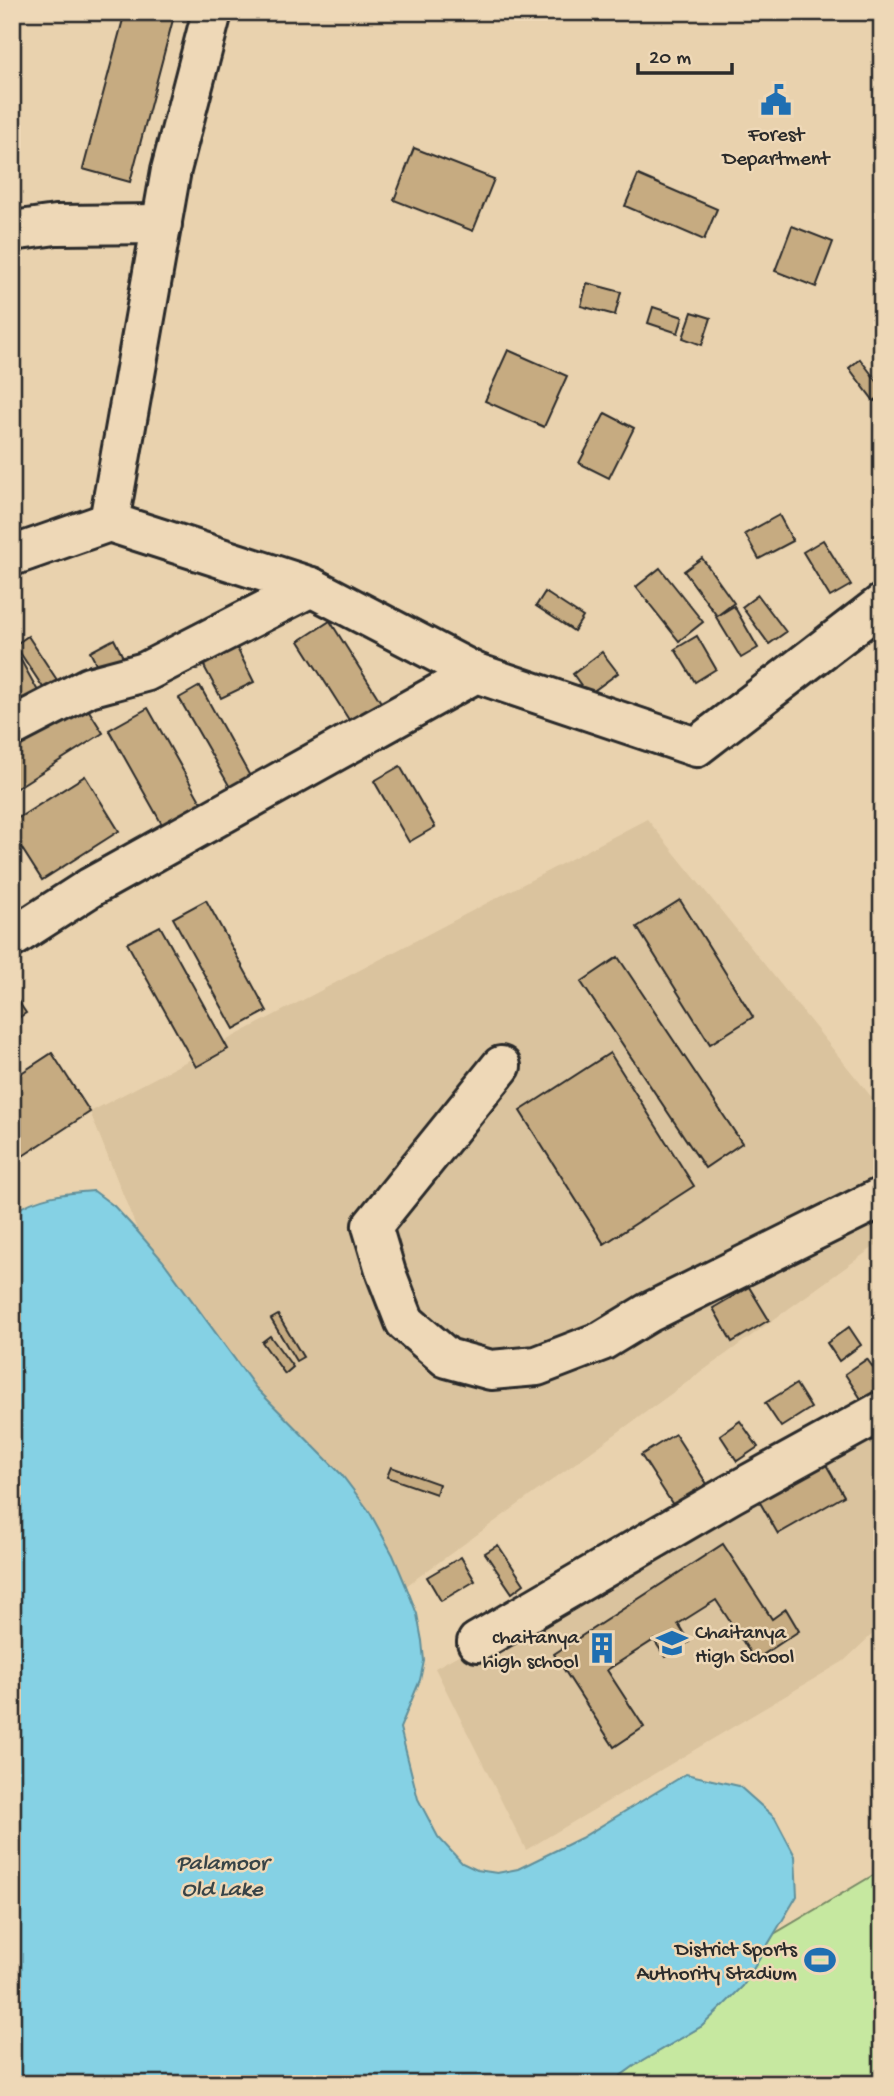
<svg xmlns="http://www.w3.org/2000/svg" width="894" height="2096" viewBox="0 0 894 2096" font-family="'Gochi Hand',sans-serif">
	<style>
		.built { fill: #dac39e }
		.green { fill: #c6e8a0; stroke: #788a66; stroke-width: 2 }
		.water { fill: #85d1e4; stroke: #618f9a; stroke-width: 2 }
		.building { fill: #c6ab81; stroke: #2b2b2b; stroke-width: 2 }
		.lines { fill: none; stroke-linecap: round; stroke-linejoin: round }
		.minor-casing { stroke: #2b2b2b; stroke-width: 44 }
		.minor { stroke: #eed8b7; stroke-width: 38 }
		.labels { text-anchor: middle; stroke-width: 5; stroke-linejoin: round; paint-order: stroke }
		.poi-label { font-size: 21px; fill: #2b2b2b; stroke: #eed8b7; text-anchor: end }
		.water-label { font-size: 23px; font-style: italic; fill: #384447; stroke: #eed8b7 }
	</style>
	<rect width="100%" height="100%" fill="#e9d2ae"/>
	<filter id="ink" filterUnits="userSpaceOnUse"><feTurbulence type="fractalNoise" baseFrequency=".0143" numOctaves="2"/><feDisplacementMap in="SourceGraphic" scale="14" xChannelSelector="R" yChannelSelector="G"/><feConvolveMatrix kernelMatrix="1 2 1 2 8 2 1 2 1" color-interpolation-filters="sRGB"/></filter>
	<g filter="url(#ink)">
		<g class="built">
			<path d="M647,819L882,1110V1241L406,1586L393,1555L342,1474L256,1388L163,1261L138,1232L90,1112Z"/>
			<path d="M882,1422V1625L844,1661L526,1850L435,1668Z"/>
		</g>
		<path class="green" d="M882,1870V2084H609L634,2066L702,2026L743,1986L774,1934Z"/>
		<path class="water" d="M94,1191L114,1206L138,1232L163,1261L256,1388L341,1474L369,1511L393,1555L406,1586L417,1614L422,1641L424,1661L420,1680L400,1728L418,1799L438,1837L462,1863L477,1870L497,1873L518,1869L581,1838L686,1774L739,1786L775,1818L795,1856L797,1896L743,1986L725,2004L702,2026L634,2066L609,2084H12V1213C37,1196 65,1193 94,1191Z"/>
		<g class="building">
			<path d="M125,12H175L130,182L83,169Z"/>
			<path d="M414,148L494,179L473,231L394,200Z"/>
			<path d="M638,175L717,209L704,240L625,206Z"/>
			<path d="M792,226L833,242L816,287L775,271Z"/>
			<path d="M587,283L621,292L615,315L581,306Z"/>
			<path d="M653,307L683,317L678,333L648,323Z"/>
			<path d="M692,312L711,318L702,345L683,338Z"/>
			<path d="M508,350L567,376L544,427L485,401Z"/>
			<path d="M860,359L882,388V395L874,401L849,368Z"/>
			<path d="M605,413L634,428L609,478L579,463Z"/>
			<path d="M779,515L793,541L759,559L745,534Z"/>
			<path d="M823,540L851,585L830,597L803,552Z"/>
			<path d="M702,558L734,603L717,616L684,571Z"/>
			<path d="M660,568L703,622L679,641L636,587Z"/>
			<path d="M545,592L583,617L574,631L536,606Z"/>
			<path d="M758,595L786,632L769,644L742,607Z"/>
			<path d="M734,606L758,648L741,658L716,617Z"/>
			<path d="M330,621L387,712L356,731L299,641Z"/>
			<path d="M28,636L63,689L50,698L15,645Z"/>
			<path d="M697,636L716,669L695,682L675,649Z"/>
			<path d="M232,638L254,682L221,698L198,655Z"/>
			<path d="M114,639L127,665L103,677L90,652Z"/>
			<path d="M13,646L43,700L26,709L12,683Z"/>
			<path d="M602,652L618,673L588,695L573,674Z"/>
			<path d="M200,686L251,778L231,789L179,698Z"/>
			<path d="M79,695L103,733L12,791V737Z"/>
			<path d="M148,708L203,806L164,828L109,730Z"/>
			<path d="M400,766L435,827L409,842L374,781Z"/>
			<path d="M85,776L119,831L42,880L12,833V822Z"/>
			<path d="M206,900L267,1011L234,1029L173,918Z"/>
			<path d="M680,900L753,1017L710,1044L637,927Z"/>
			<path d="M160,926L228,1049L196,1067L127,943Z"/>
			<path d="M618,957L742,1143L705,1168L581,982Z"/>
			<path d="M12,992L26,1013L12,1022Z"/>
			<path d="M52,1053L90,1112L12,1163V1079Z"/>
			<path d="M610,1053L694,1186L604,1244L520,1111Z"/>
			<path d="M749,1287L769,1320L732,1342L713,1308Z"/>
			<path d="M278,1315L303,1357L296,1361L271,1319Z"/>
			<path d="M849,1327L861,1345L839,1361L827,1343Z"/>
			<path d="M270,1336L293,1367L285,1374L262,1342Z"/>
			<path d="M867,1359L882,1380V1393L865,1405L845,1374Z"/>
			<path d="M796,1384L811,1408L781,1427L765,1403Z"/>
			<path d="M740,1421L758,1447L737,1461L720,1435Z"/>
			<path d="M675,1434L707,1484L673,1505L641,1455Z"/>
			<path d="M824,1461L844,1496L778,1534L758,1499Z"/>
			<path d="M391,1467L439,1484L436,1494L387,1477Z"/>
			<path d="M723,1544L772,1619L786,1609L799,1631L755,1660L716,1600L678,1624L689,1642L665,1657L654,1640L607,1670L644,1727L614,1747L554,1654Z"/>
			<path d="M498,1545L524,1584L512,1593L485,1553Z"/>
			<path d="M461,1557L475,1581L441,1601L427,1577Z"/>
		</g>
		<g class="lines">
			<defs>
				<g id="minor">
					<path d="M212,12L171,170L109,522L311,587L476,673"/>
					<path d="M12,231L56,225L162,224"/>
					<path d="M12,556L109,522"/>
					<path d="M12,727L89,687L145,672L311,587"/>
					<path d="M12,938L91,887L476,673L696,747L882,604"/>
					<path d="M501,1066L372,1226L386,1273L405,1322L447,1358L491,1370L537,1366L602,1341L648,1313L882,1197"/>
					<path d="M477,1642L731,1494L882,1411"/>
				</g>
			</defs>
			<use href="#minor" class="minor-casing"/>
			<use href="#minor" class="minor"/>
		</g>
	</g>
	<defs>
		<symbol id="civic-bare" viewBox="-9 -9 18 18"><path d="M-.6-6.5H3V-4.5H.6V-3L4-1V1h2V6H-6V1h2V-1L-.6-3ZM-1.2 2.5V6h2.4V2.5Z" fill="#1f6fb2" stroke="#eed8b7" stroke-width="2.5" paint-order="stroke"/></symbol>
		<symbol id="school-bare" viewBox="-9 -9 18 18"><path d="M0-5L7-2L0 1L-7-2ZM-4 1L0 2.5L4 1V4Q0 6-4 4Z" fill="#1f6fb2" stroke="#eed8b7" stroke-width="2.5" paint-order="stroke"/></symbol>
		<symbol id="building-bare" viewBox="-9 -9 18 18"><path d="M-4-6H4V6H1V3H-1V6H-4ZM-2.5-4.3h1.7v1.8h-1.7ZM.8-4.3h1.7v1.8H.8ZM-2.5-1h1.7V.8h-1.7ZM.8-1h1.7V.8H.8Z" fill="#1f6fb2" stroke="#eed8b7" stroke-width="2.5" paint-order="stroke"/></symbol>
		<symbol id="stadium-bare" viewBox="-9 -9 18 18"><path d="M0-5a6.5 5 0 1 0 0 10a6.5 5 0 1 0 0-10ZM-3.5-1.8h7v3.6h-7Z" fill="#1f6fb2" stroke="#eed8b7" stroke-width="2.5" paint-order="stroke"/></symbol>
	</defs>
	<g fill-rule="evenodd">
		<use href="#civic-bare" x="754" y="78" width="44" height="44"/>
		<use href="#school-bare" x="650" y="1621" width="44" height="44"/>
		<use href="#building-bare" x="580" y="1626" width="44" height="44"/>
		<use href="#stadium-bare" x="798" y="1938" width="44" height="44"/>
	</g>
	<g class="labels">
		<g class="poi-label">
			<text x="776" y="140" text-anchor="middle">Forest<tspan x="776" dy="24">Department</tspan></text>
			<text x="695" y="1638" text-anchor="start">Chaitanya<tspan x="695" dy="24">High School</tspan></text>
			<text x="579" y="1643">chaitanya<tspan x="579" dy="24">high school</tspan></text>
			<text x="797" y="1955">District Sports<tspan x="797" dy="24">Authority Stadium</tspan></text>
		</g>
		<g class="water-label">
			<text x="222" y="1869">Palamoor<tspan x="222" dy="26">Old Lake</tspan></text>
		</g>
	</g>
	<rect width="894" height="2096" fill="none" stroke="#eed8b7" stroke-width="42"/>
	<rect x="21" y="21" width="852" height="2054" fill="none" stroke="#2b2b2b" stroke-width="2.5" filter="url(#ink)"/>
	<path d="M638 63v10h94v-10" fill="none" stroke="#2b2b2b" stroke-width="3.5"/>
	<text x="649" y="63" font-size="21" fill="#2b2b2b" stroke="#eed8b7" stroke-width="5" paint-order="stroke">20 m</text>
</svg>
